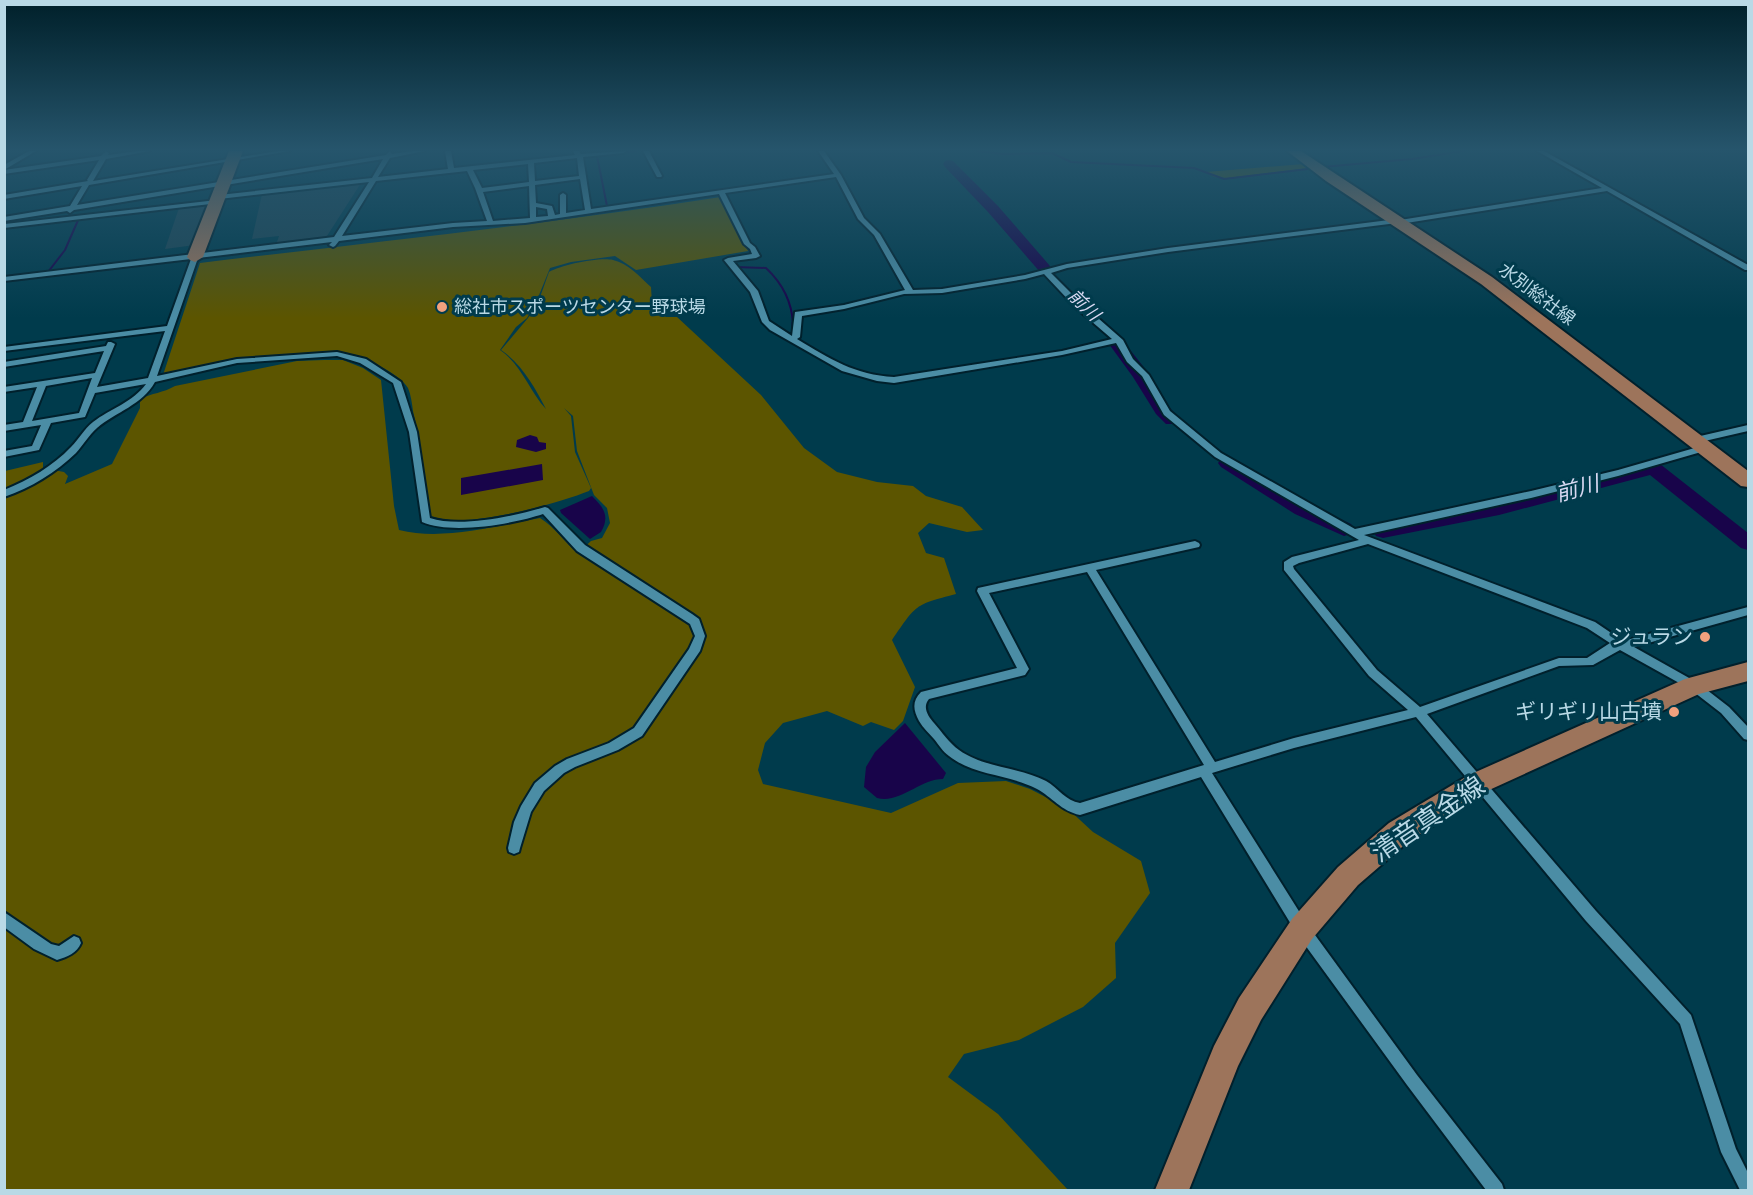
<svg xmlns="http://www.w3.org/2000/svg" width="1753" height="1195" viewBox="0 0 1753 1195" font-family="Literata,'Noto Sans JP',serif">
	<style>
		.built { fill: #1d4554 }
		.green { fill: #5c5500 }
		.water { fill: #18044a }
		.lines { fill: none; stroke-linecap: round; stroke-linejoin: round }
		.stream-far1 { stroke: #18044a; stroke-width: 2 }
		.stream { stroke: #18044a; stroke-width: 3 }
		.river { fill: #18044a; fill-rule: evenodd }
		.minor-casing { stroke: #00202c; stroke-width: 4 }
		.major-casing { stroke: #00202c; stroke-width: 4 }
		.minor { fill: #4b8da5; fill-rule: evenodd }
		.major { fill: #9d745b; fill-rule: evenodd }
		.poi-dot { fill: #f1a17e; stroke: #003b4c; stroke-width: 2 }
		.labels { text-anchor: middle; stroke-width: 6; stroke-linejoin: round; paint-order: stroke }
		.far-street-label { font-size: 18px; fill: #b9d9e6; stroke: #003b4c }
		.far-water-label { font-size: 18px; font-style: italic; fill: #d8d9f2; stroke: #003b4c }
		.far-poi-label { font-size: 18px; fill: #b9d9e6; stroke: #003b4c; text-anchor: start }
		.poi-label { font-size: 21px; fill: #b9d9e6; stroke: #003b4c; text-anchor: end }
		.water-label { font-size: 22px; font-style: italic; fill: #d8d9f2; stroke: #003b4c }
		.near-street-label { font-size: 26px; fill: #b9d9e6; stroke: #003b4c }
	</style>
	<rect width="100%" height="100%" fill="#003b4c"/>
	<g class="built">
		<path d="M361,183L325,239L276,245L279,236L252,239L262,194Z"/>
		<path d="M211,204L195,245L165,249L179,208Z"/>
	</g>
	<g class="green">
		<path d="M1304,164L1309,168L1227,178L1214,177L1206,172Z"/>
		<path d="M721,197L748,251L636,270L615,256L571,262L550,268L537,300L527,318L516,327L500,350C522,365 529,391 546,409C535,388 522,364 501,350L528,318L539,300L549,272C562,265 598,257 613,260C628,263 641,278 651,287L652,304L666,317H677L761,395L804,448L837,472L877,482L913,486L926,496L962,507L983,530L967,532L929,523L918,533L926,553L944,558L956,594C914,605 917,604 892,640L915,687L903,721L894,730L871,722L863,726L827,711L783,723L765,743L758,770L763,784L891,813L958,783L1006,781L1030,789L1067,808L1093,832L1141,861L1150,893L1115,943L1116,978L1083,1007L1019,1040L964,1054L948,1077L998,1114L1068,1190H5V471L43,462V468L64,472L68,476L65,484L112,464L140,408V399C152,393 163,393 175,386L297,361L324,360H343L363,368L381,380L394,506L399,530C443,541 495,526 540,518C555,527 564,542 578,553L591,541L602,538L610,523L607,508L594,495L577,451L573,416L564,408L571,416L575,452L591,488L589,491C556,504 464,530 431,516L429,512C425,478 421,444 413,411C412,404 411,395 408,388C400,373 357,353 340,352L240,358L163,375L200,263C374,242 548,224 721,197Z"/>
	</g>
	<g class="water">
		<path d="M530,435L537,437L539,442L546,443V449L536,452L516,447L517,440Z"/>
		<path d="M542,464L543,480L461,495V478Z"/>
		<path d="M592,496C604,508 610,516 601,532L590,539L561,513L560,510Z"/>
		<path d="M905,723L946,773L943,779C920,779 900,804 877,798L864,787L866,767L875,752Z"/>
	</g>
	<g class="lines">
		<g class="stream-far1">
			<path d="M977,151L1003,154L1052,153L1071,162L1194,168L1224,179L1308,169"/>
			<path d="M620,153L636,151"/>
			<path d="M597,156L607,206"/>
			<path d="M570,159L604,155"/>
			<path d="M1322,167L1412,159L1464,151"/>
			<path d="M735,267L766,268C782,283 792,302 793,324"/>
			<path d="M48,272L65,250L79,218"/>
			<path d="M44,276L179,260"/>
			<path d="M934,290L995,280"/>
			<path d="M836,307L907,290"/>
			<path d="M764,309L771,324"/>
		</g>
		<g class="stream">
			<path d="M793,323V329"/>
			<path d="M941,370L1020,358"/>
		</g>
		<g class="river">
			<path d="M949,160L953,161L998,206L1050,266L1052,269L1050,272H1040L988,212L945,167L943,164L945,161Z"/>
			<path d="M1117,339L1123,341L1146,370L1168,406L1181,420L1178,424H1166L1156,414L1133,377L1109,344Z"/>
			<path d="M1227,457L1309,504L1351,524L1354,529L1351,534L1344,536L1295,514L1221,467L1218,463L1221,459Z"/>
			<path d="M1653,462L1660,464L1748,533V550L1741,548L1650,475L1499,515L1383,538L1376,536L1373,531L1376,526L1383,524L1499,501Z"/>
		</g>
		<defs>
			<g id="minor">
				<path d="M29,151H36L4,170V165Z"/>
				<path d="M106,151L109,153L108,155L138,151H150L106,159L93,181L278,151H290L89,185L77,205L386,155L390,151L392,154L413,151H425L390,158L378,177L448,169L445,151H451L454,168L575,155L573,151H579L581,154L626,151L623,153L583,157L591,209L834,174L818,151H824L841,175L864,218L880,234L913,290L942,289L1025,275L1067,264L1168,248L1397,219L1400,220L1602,188L1537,151H1544L1748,265V270H1745L1607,191L1400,224L1397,223L1168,252L1067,268L1051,273L1082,304L1123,340L1133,359L1149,375L1170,411L1221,453L1355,529L1531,491L1618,470L1705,445L1708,446L1710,448L1708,450L1618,476L1531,498L1364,535L1595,622L1623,641L1748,607V615L1634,647L1698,683L1729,707L1748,727V740L1744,739L1721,713L1690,689L1620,650L1593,665L1559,666L1427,714L1596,911L1691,1015L1736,1149L1748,1173V1190H1740L1721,1152L1680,1024L1586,921L1416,717L1294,748L1212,773L1307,924L1417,1075L1502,1184L1504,1190H1486L1407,1085L1297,934L1201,777L1080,815C1061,811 1052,797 1037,789C1009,774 974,776 949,756C943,752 939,745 934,739C929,733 923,728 919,721C913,710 912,701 921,692L1017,668L977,591L978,588L1195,541L1199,543L1200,545L1199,547L1096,570L1215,762L1294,738L1408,710L1369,676L1284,570V562L1292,557L1359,540L1215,457L1164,415L1142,376L1127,362L1116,343L1062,355L894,383L877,381L842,371L770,330L762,322L750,292L724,260L728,258L752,254L750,249L744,244L719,194L525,223L453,227L339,241L335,246L333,247L329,245L332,242L198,258L157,376L237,359L337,352L366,359L401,382L417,432L430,518C460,528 515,516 545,507L548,508L585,545L692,614L699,619L705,636L700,651L642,736L618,750L575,767L564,773L544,791L531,812L520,848L519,852L514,854L509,852L508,848L514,822L521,806L535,783L555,766L567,759L609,743L634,728L689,649L695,636L690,624L577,551L543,514C513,524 452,535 422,522L409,432L393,383L360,363L337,356L237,363L155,382C142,405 116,412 97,428C89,435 83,445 76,453C56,472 31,488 4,497V490C29,480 53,466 71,447C79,439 84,429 93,422C110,409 133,402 146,384L95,393L85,417L51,423L39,450L4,457V451L32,446L41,425L4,431V425L23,422L37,387L4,392V387L95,373L104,351L4,367V362L106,346L108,342H111L115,344L97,387L148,378L165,331L4,351V347L167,326L191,259L4,281V277L334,237L369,182L219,199L216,197L219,195L372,178L383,159L74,210L70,213L67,211L4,221V217L70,206L82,186L4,199V195L88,181L87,180L99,160L4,174V170L101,156ZM577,158L579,176L535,181L534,163ZM528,164L529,182L482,188L473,170ZM467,171L475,188L487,221L453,223L342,236L376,181ZM836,177L858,219L874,235L905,290L844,305L795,312L792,336L769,321L758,291L733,261L756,258L760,256L755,247L750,243L725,193ZM580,179L585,210L566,213V195L563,193L560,195V214L555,215L552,206L536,203L535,185ZM529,186L530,218L493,221L483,192ZM536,207L547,209L548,216L536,217ZM1044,274L1076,308L1112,339L1062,351L894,377C855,375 830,359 797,339L800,337L802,316L844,309L904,294L942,293L1025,279ZM92,378L79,413L32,421L46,386ZM1368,544L1587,628L1610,643L1587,658H1559L1420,707L1377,670L1294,569L1293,566L1299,563ZM1087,572L1204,765L1080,803C1066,801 1058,788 1046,781C1019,767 984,768 959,750C949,743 942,732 934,723C928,716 922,707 929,699L1025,675L1029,669L989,593Z"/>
				<path d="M643,151H649L662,176L661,177H657Z"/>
				<path d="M217,200L220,202L219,203L4,228L5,224Z"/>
				<path d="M1748,425V431L1696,443L1692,440L1696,437Z"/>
				<path d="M4,912L51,944L59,946L74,936L79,938L81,943C77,953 67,957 57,960L34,949L4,927Z"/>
			</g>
			<g id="major">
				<path d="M229,151H243L203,257L195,262L190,260L187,257Z"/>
				<path d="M1287,151H1301L1492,277L1748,471V487L1741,486L1481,284L1326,181Z"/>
				<path d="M1748,662V681L1699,694L1487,791L1409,841L1358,885L1312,939L1261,1020L1238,1066L1189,1190H1155L1214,1046L1239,998L1292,919L1338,867L1389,823L1469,775L1685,679Z"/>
			</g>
		</defs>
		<use href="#minor" class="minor-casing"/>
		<use href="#major" class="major-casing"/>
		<use href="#minor" class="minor"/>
		<use href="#major" class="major"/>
	</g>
	<linearGradient id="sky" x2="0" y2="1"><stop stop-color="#00202a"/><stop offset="0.47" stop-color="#26556c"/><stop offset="1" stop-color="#26556c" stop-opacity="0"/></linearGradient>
	<rect width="1753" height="318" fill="url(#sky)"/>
	<g class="poi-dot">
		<circle cx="442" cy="307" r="6"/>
		<circle cx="1705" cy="637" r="6"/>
		<circle cx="1674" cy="712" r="6"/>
	</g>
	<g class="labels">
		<g class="far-street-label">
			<text transform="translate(1537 294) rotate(37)" y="6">水別総社線</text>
		</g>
		<g class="far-water-label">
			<text transform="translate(1084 305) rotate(44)" y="6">前川</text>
		</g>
		<g class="far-poi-label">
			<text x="454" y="313">総社市スポーツセンター野球場</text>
		</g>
		<g class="poi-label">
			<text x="1693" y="644">ジュラン</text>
			<text x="1662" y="719">ギリギリ山古墳</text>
		</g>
		<g class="water-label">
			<text transform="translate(1577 488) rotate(-15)" y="8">前川</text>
		</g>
		<g class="near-street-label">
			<text transform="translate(1428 819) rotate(-34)" y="9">清音真金線</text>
		</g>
	</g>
	<rect width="1753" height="1195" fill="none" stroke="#b9d9e6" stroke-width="12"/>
</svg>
